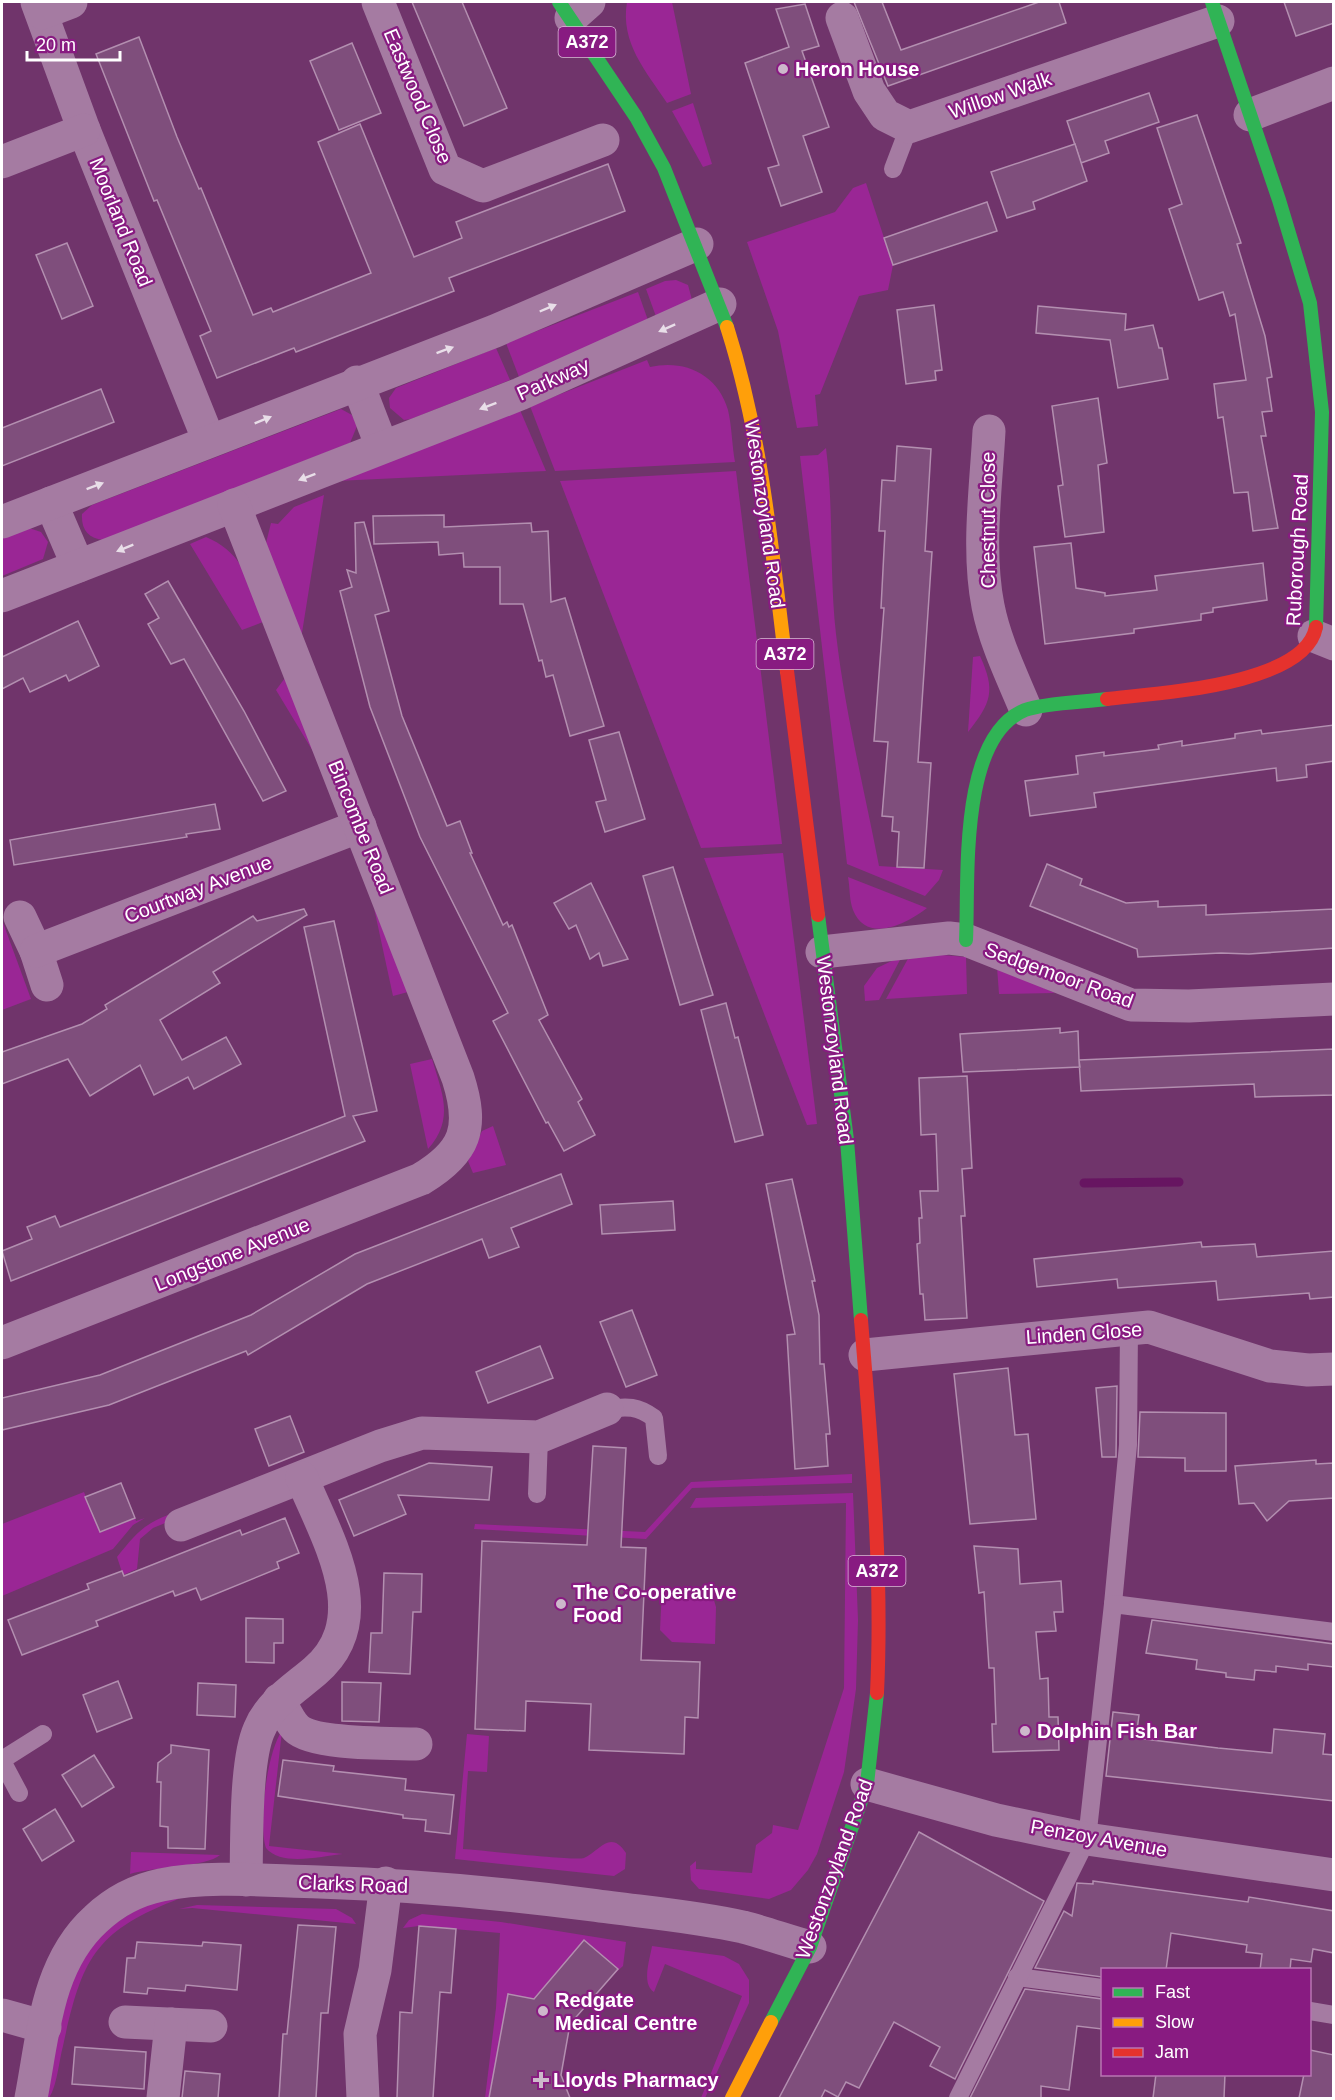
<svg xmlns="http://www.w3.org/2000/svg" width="1335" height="2100" viewBox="0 0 1335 2100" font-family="Arial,sans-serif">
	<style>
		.green { fill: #9a2695 }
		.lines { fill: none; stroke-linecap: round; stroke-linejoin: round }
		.stream { stroke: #671561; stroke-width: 9 }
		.building { fill: #7f4e7c; stroke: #b38fb0; stroke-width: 1.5 }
		.lane { stroke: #a57ba2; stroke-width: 18 }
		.street { stroke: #a57ba2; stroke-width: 33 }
		.fast { stroke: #30b455; stroke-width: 14 }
		.slow { stroke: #ff9f0a; stroke-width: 14 }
		.jam { stroke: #e5322d; stroke-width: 14 }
		.oneway { fill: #e8dee8 }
		.poi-dot { fill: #cdb8cb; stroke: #881b81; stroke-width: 2 }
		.labels { text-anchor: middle; stroke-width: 4.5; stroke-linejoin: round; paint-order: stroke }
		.shield { fill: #881b81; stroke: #dbbbd9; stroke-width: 1.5 }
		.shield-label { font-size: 18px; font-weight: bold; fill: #fff }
		.poi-label { font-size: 20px; font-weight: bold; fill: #fff; stroke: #881b81; text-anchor: start }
		.street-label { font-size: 20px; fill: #fff; stroke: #881b81 }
	</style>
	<rect width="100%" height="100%" fill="#70346b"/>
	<g class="green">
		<path d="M627,2H672L691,94L667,103C646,71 620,43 627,2Z"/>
		<path d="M693,103L712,164L703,167L672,111Z"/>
		<path d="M866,183L893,265L888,290L859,296L820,394L815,395L818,426L797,428L778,331L747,242L835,212L853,188Z"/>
		<path d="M676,280L688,285L692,300L658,322L646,289L665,281Z"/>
		<path d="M638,292L650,326L519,377L506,343Z"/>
		<path d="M496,348L510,380L411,419L404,420L390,408L389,398L396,388Z"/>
		<path d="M647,360L650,367C684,359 718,374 728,410C732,427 732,446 735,462L555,471L530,406Z"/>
		<path d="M341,409L352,415L357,426L350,443L104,540C88,539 81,529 82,514L92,505Z"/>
		<path d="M520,410L546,471L336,481Z"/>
		<path d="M826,448C834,509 829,572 836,634C845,712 864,788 879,866L943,870L939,880L925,896L847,864L800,456L818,455Z"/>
		<path d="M736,471L782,844L701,848L560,481Z"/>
		<path d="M324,495L301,639L266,543L271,523L278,524L294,507Z"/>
		<path d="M29,528L41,532L48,542L43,559L2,576V538Z"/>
		<path d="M206,537C246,554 249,584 263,622L242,630L190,544Z"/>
		<path d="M980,656C996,691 991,703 968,732L973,657Z"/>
		<path d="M285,678L317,758L276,690Z"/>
		<path d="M783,853L817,1124L807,1125L704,858Z"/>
		<path d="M848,877L927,908C908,923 867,945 853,910C849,900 850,887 848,877Z"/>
		<path d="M374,908L408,992L393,996Z"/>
		<path d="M2,920L31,999L2,1010Z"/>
		<path d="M930,954L966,957L967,994L886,999L910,955Z"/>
		<path d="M902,956L879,1000L865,1001L864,986L877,968Z"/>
		<path d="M997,967L1055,993L999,994Z"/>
		<path d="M432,1059C442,1093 455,1119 428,1149L410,1064Z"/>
		<path d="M493,1126L506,1165L473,1173L468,1161L482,1131Z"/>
		<path d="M852,1474V1483L692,1488L646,1539L474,1529L475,1524L645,1532L691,1482Z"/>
		<path d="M84,1492L100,1532L135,1518L136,1521L145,1518L133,1525L113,1549L2,1596V1524Z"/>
		<path d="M853,1493L858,1620L856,1689L844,1772L817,1854L808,1870L791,1890L769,1899L699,1889L691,1880L690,1866L696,1861V1869L752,1873L756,1845L772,1833L773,1825L798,1830L844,1688L846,1503L690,1508L696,1498Z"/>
		<path d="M168,1515L170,1521L153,1528L140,1539L137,1569L123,1575L117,1557C134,1536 142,1525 168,1515Z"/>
		<path d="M662,1589L699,1590L713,1597L716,1607L715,1644L672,1642L660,1630Z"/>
		<path d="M282,1731L269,1846L343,1854C321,1856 282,1867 266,1848C258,1824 267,1751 282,1731Z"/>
		<path d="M467,1734L489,1736L487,1772L468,1771L463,1849C481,1850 574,1861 584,1858C600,1851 610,1829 626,1853L625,1869L614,1876L455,1859Z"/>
		<path d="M131,1852L220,1855C207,1867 151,1867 130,1874Z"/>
		<path d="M181,1898C94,1931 82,1959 63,2046C59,2061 57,2086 49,2098L47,2095L53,2056L71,1979L99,1934L147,1903Z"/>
		<path d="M197,1905L336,1909L352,1918L356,1924L192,1908L179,1909Z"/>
		<path d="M422,1914L501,1922L626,1942L623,1966L613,1975L584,1941L534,1999L508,1994L489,2098H485L496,2008L500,1933L419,1926L403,1928L409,1920Z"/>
		<path d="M652,1946L724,1956L739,1964L749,1980V2003L705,2098H701L742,1996L665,1964L654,1992C641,1984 650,1959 652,1946Z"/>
	</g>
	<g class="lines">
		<path class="stream" d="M1084,1183L1179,1182"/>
	</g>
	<g class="building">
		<path d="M412,2H462L507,108L464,126Z"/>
		<path d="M854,2H882L901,50L1039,2H1059L1066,23L888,86Z"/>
		<path d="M1284,2H1334V23L1296,36Z"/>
		<path d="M805,4L819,46L802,51L829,127L803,136L822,192L781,206L768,168L779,165L745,63L789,47L776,9Z"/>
		<path d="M139,37L177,137L199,189L201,188L253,315L271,308L273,312L371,273L318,142L360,124L414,257L462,238L456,222L608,164L625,211L449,278L454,291L296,352L294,348L217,378L200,336L211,331L157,200L154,201L96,54Z"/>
		<path d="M352,43L381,113L339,130L310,61Z"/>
		<path d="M1149,93L1159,122L1105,141L1109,153L1081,163L1067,121Z"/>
		<path d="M1197,115L1241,243L1237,244L1265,336L1272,377L1267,378L1272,411L1262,412L1266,436H1261L1278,528L1253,531L1248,492L1234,493L1223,417L1218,418L1214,384L1246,380L1235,314L1230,316L1223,292L1199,300L1169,209L1182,204L1157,128Z"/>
		<path d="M1075,144L1087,181L1033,202L1035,209L1007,218L991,172Z"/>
		<path d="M987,202L997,231L893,265L884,238Z"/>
		<path d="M67,243L93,306L62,319L36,255Z"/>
		<path d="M934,305L942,370L935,371L936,380L906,384L897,310Z"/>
		<path d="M1038,306L1126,314L1125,330L1153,325L1159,348H1162L1168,379L1118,388L1110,340L1036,333Z"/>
		<path d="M101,389L114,422L2,466V428Z"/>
		<path d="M1098,398L1107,463L1098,465L1104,532L1065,537L1058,486L1063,485L1052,406Z"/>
		<path d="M897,446L931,449L925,551L932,552L918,762L931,763L924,868L897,867L899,832L892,831L893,817L882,816L888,742L874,741L884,608H881L885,531H879L882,480L895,481Z"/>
		<path d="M444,515V527L531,523L532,532L548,531L551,602L565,598L604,726L570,736L553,675L546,677L542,660L539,661L523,604H500V567H464L463,553L439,555L438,542L374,544L373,516Z"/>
		<path d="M364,522L389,611L375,615L402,716L447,826L460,821L472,853H470L503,925L507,922L509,927L512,925L548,1015L539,1020L582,1099L578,1102L595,1135L564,1151L548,1122L546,1123L493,1021L508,1013L420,837L370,707L340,591L352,587L347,570L356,573L355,523Z"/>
		<path d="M1071,543L1076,588L1105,593V596L1157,590L1155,576L1263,563L1267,600L1213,608V612L1201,614V620L1134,629V633L1045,644L1034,547Z"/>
		<path d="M168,581L244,711L286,791L263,801L184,659L171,664L148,624L159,618L145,594Z"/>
		<path d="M78,621L99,666L69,681L66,675L30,692L23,678L2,689V657Z"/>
		<path d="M1334,725V761L1306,765L1307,777L1277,781L1276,768L1094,793L1096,807L1030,816L1025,781L1078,774L1076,756L1104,752V756L1159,749L1158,745L1182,741V746L1235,738V734L1261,730L1262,734Z"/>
		<path d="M619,732L645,819L605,832L596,802L606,800L589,740Z"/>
		<path d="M215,804L220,829L186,834L187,837L14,865L10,840Z"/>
		<path d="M1047,864L1082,879L1080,885L1126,903L1158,901V907L1206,905V915L1334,909V948L1249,954L1221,953L1138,957L1137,949L1030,906Z"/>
		<path d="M673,867L713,995L680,1005L643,876Z"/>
		<path d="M591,883L619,941L628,959L603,966L599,953L590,959L576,925L569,929L554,903Z"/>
		<path d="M304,909L307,915L213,972L220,983L160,1020L182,1060L226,1037L241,1064L194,1089L188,1077L154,1095L140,1065L90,1096L68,1059L2,1084V1052L82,1024L107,1009L105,1005L253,916L257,921Z"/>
		<path d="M334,921L377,1111L353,1116L365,1141L11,1281L2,1251L32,1239L27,1227L55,1216L60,1227L345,1116L304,927Z"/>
		<path d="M726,1003L735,1038L738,1037L763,1135L735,1142L701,1010Z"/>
		<path d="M1060,1028V1033L1078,1031L1079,1060L1334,1049V1095L1255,1097L1254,1084L1081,1091L1079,1060L1080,1067L963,1072L960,1034Z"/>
		<path d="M967,1076L972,1168L962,1169L965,1216H961L967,1318L925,1320L923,1294H920L917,1244L920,1243L919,1218H922L920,1191H938L936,1134L921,1135L919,1078Z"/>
		<path d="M561,1174L572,1204L511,1228L519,1247L489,1258L482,1239L367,1284L248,1355L246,1351L109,1405L2,1430V1398L100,1375L251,1315L355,1254Z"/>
		<path d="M792,1179L815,1281H812L819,1315L820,1364H824L830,1434H826L828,1466L795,1469L787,1335L795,1334L766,1184Z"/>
		<path d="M673,1201L675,1230L602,1234L600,1205Z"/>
		<path d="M1201,1242L1202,1247L1255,1244L1257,1257L1334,1251V1297L1310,1299L1309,1293L1218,1300L1216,1281L1118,1288L1117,1279L1037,1287L1034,1259Z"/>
		<path d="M632,1310L657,1375L626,1387L600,1322Z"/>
		<path d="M540,1346L553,1378L488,1403L476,1372Z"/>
		<path d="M1008,1368L1015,1435L1028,1434L1036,1519L970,1524L954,1374Z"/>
		<path d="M1117,1386L1116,1457H1102L1096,1388Z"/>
		<path d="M1140,1412L1226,1413V1471H1185V1458L1138,1457Z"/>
		<path d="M290,1416L304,1452L269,1466L255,1429Z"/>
		<path d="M593,1446L626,1448L621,1547L646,1548L641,1660L700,1662L698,1718L685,1717L684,1754L589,1750L591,1704L526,1701L525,1731L475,1729L482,1541L587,1545Z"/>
		<path d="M1316,1460V1464L1334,1463V1498L1289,1501L1267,1521L1254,1503L1239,1504L1235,1466Z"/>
		<path d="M429,1463L492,1467L489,1500L398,1495L406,1514L354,1536L339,1500Z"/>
		<path d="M121,1483L135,1518L100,1532L85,1497Z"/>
		<path d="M285,1518L299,1553L277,1562L279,1568L201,1600L196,1588L175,1596L173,1591L96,1621L98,1626L22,1655L8,1620L89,1589L87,1584L122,1571L124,1576L240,1530L242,1535Z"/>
		<path d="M974,1546L1018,1549L1020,1584L1061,1581L1063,1612H1054L1056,1631L1036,1632L1040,1679L1048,1678L1049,1717H1058L1059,1750L993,1752L992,1724H996L994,1668H989L984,1592L979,1593Z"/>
		<path d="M384,1573L422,1574L421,1612H413L410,1674L369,1672L371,1633H382Z"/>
		<path d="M246,1618L283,1619V1643H274V1663L246,1662Z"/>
		<path d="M1152,1620L1334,1644V1667L1308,1664V1670L1276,1666V1672L1255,1670L1254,1680L1226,1677V1673L1196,1669L1197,1660L1146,1653Z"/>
		<path d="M118,1681L132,1718L97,1732L83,1695Z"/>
		<path d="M342,1682L381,1683L379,1722L342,1721Z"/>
		<path d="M198,1683L236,1685L235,1717L197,1715Z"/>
		<path d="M1113,1712L1139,1715L1136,1738L1218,1748L1272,1753L1274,1729L1325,1734L1323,1754L1334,1755V1801L1106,1776Z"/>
		<path d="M171,1745L209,1750L205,1849L168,1848V1827L160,1826L161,1782H157L158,1763L171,1753Z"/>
		<path d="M94,1755L114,1787L82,1807L62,1775Z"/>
		<path d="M283,1760L334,1766L333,1771L406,1779L405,1790L454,1795L450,1834L425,1831L426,1820L403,1818V1815L278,1796Z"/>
		<path d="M55,1809L74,1841L42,1861L23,1829Z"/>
		<path d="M919,1832L1044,1901L955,2079L930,2066L940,2047L894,2022L859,2088L846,2082L838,2097L825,2090L821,2098H779Z"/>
		<path d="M1093,1881L1248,1902L1249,1897L1334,1911V1953L1313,1949L1311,1962L1291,1959L1290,1970H1260L1262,1954L1246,1952L1247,1945L1171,1933L1166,1970H1102V1977L1035,1968L1064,1911L1072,1916L1077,1883L1093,1884Z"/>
		<path d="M298,1925L336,1927L328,2013H321L316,2098H279L283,2034H287Z"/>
		<path d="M419,1926L456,1929L451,1993L440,1992L433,2098H397L400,2012L412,2013Z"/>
		<path d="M584,1940L618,1969L570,2024L561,2075L570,2098H489L508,1994L534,1999Z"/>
		<path d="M137,1942L202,1946L203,1942L241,1945L237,1990L186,1985L185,1991L148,1988L147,1994L124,1992L127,1958H135Z"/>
		<path d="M1025,1989L1102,1999V2029L1077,2026L1069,2090L1041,2086V2098H970Z"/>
		<path d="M75,2047L146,2052L144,2089L72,2084Z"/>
		<path d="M1310,2050L1334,2055V2098H1299L1304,2074H1310Z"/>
		<path d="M185,2071L220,2074L218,2098H182Z"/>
		<path d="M1156,2074H1225L1224,2098H1153Z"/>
	</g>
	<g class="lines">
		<g class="lane">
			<path d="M893,169L909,127"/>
			<path d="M607,1409C627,1406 638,1406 654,1418L658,1456"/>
			<path d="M537,1494L539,1437"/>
			<path d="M1113,1604L1128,1445L1129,1327"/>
			<path d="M2,1760L43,1734"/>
			<path d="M2,1761L19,1793"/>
			<path d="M1017,1977L1102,1988"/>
			<path d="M1310,2011L1334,2015"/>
			<path d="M958,2098L1087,1839L1113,1604L1334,1632"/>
		</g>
		<g class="street">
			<path d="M37,2L84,130L209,441"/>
			<path d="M378,2L445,169L483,186L603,140"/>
			<path d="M42,13L71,2"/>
			<path d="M571,18L589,2"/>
			<path d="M842,18L869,91L885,115L909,127L1218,21"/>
			<path d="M1250,115L1334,83"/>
			<path d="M2,162L84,130"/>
			<path d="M357,382L382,447"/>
			<path d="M989,431C986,488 977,550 988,606C995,642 1012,676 1026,710"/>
			<path d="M51,503L78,566"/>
			<path d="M2,522L495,331L697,244"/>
			<path d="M2,596L520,394L720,304"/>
			<path d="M1314,636L1334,644"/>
			<path d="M20,917L36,951L47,985"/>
			<path d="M36,951L360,826"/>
			<path d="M822,952L949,938L966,940L1131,1005L1189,1006L1334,999"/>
			<path d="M2,1343L421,1179C466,1152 474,1128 458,1078L234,505"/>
			<path d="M865,1355L1149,1327L1270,1366L1308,1370L1334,1369"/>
			<path d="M181,1525L380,1446L422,1433L539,1437L607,1409"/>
			<path d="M279,1700C284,1709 289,1721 296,1728C313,1745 391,1743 416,1744"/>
			<path d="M867,1784L996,1820L1087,1839L1334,1875"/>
			<path d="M246,1880C247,1843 245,1762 259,1730C270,1703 294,1689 315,1671C377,1618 326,1537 302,1478"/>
			<path d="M2,2015L45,2027"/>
			<path d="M125,2022L211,2026"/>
			<path d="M31,2098C43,2037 46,1964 96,1919C114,1902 137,1890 161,1885C210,1875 269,1881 319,1882C410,1885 501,1893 592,1905C642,1912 694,1916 743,1927C766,1933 788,1941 810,1947"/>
			<path d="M163,2098L171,2024"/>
			<path d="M363,2098L360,2034L375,1970L386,1883"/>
		</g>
		<g class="fast">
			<path d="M559,2L636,117L664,168L727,327"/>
			<path d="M1212,2L1279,200L1310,303L1322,412L1316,627"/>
			<path d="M818,915L847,1140L861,1320"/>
			<path d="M966,940C969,881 958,737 1025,710C1044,703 1085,702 1107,699"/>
			<path d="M771,2022L810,1947L867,1784L877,1693"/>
		</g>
		<g class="slow">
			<path d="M727,327C763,440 772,554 787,671"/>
			<path d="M732,2098L771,2022"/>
		</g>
		<g class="jam">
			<path d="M787,671L818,915"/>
			<path d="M1107,699C1155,693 1305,686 1316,627"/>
			<path d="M861,1320C871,1444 883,1569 877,1693"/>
		</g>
	</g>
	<defs><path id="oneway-solid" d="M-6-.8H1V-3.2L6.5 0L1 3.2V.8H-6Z" transform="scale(1.5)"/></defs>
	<g class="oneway">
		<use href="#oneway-solid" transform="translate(548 308) rotate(-23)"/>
		<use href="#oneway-solid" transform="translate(667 328) rotate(156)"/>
		<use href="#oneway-solid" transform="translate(445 350) rotate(-20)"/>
		<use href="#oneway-solid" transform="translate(488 406) rotate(159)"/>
		<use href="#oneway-solid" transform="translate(263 420) rotate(-22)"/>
		<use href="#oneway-solid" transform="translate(307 477) rotate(159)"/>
		<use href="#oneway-solid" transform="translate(95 486) rotate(-21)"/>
		<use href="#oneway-solid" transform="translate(125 548) rotate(158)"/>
	</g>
	<g class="poi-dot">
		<circle cx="783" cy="69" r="6"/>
		<circle cx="561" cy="1604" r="6"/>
		<circle cx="1025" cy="1731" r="6"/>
		<circle cx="543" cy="2011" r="6"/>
		<path d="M538 2071h6v6h6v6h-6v6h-6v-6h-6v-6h6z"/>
	</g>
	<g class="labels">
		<g class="shield">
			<rect x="558.5" y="27" width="57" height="30" rx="4.5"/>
			<rect x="756.5" y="639" width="57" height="30" rx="4.5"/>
			<rect x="848.5" y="1556" width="57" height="30" rx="4.5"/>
		</g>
		<g class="shield-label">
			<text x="587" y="48">A372</text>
			<text x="785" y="660">A372</text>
			<text x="877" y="1577">A372</text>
		</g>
		<g class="poi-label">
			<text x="795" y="76">Heron House</text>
			<text x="573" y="1599">The Co-operative<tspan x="573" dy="23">Food</tspan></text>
			<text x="1037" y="1738">Dolphin Fish Bar</text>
			<text x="555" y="2007">Redgate<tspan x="555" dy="23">Medical Centre</tspan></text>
			<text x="553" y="2087">Lloyds Pharmacy</text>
		</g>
		<g class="street-label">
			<text transform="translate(1000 95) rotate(-19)" y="7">Willow Walk</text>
			<text transform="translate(418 96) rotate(67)" y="7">Eastwood Close</text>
			<text transform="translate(121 222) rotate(68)" y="7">Moorland Road</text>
			<text transform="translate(553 379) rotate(-24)" y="7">Parkway</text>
			<text transform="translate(765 514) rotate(82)" y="7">Westonzoyland Road</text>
			<text transform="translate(988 520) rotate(-90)" y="7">Chestnut Close</text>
			<text transform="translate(1297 550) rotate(-87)" y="7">Ruborough Road</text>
			<text transform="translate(361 827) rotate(68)" y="7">Bincombe Road</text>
			<text transform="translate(198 889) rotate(-21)" y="7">Courtway Avenue</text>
			<text transform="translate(1059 975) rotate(20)" y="7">Sedgemoor Road</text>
			<text transform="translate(835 1050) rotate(83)" y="7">Westonzoyland Road</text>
			<text transform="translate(232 1254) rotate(-22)" y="7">Longstone Avenue</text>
			<text transform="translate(1084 1333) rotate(-4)" y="7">Linden Close</text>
			<text transform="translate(1099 1838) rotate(10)" y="7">Penzoy Avenue</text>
			<text transform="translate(834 1869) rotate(-70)" y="7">Westonzoyland Road</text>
			<text transform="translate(353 1884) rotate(2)" y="7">Clarks Road</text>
		</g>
	</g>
	<rect width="1335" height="2100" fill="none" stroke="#ffffff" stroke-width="6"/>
	<rect x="1101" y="1968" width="210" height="108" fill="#881b81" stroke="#b876b3" stroke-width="1.5"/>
	<rect x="1113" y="1988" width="30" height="9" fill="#30b455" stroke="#b876b3" stroke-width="1.5"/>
	<text x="1155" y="1998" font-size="18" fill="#ffffff">Fast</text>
	<rect x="1113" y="2018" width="30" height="9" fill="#ff9f0a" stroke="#b876b3" stroke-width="1.5"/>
	<text x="1155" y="2028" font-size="18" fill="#ffffff">Slow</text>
	<rect x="1113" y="2048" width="30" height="9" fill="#e5322d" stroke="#b876b3" stroke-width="1.5"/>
	<text x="1155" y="2058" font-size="18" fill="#ffffff">Jam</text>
	<path d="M27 51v9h93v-9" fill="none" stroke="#ffffff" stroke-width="3"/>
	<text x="36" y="51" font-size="18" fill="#ffffff" stroke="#881b81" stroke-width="4.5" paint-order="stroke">20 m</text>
</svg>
